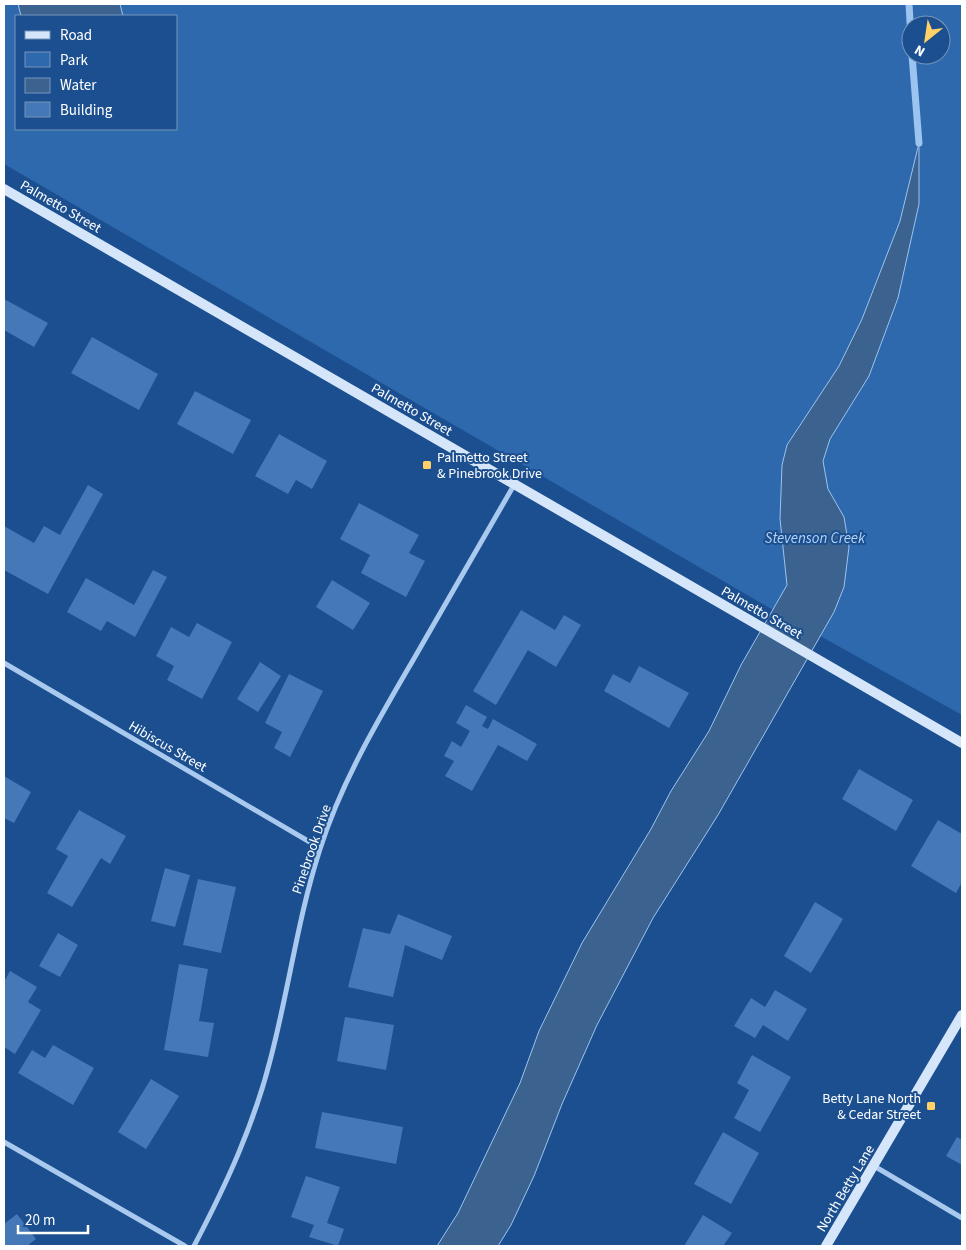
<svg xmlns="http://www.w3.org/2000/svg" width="966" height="1250" viewBox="0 0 966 1250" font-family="'Source Sans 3',sans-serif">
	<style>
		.green { fill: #2e69ad; fill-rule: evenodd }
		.water { fill: #3c6290; stroke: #9cc4f0 }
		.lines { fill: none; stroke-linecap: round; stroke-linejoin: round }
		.stream { stroke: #9cc4f0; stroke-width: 7 }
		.building { fill: #4478b7 }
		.street { stroke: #a9c9ee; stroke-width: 5 }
		.secondary { stroke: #d6e6fa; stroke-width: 10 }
		.poi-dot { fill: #ffd166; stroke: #1b4f8f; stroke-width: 2 }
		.labels { text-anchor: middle; stroke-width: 4; stroke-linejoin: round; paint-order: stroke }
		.street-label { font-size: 14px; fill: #fff; stroke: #1b4f8f }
		.poi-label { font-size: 14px; fill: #fff; stroke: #1b4f8f; text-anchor: start }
		.water-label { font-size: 15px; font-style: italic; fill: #b5d3f5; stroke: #1b4f8f }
	</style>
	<rect width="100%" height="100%" fill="#1b4f8f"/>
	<path class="green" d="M4,4H962V715L768,607L4,164ZM16,16H176V129H16ZM911,25H941V55H911Z"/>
	<g class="water">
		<path d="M18,4H120L123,16H21Z"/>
		<path d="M919,143V204L898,298L869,376L830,439L823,461L828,489L844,517L849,547L844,587L834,612L718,815L653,918L597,1025L562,1104L534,1176L511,1225L498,1246H437L458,1213L520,1083L539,1031L582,943L651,829L671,791L709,731L741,665L787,585L780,519L782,465L787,445L839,366L862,319L900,221Z"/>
	</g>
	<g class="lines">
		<g class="stream">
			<path d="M909,4L911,39"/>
			<path d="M912,55L919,143"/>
		</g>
	</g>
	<g class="building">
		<path d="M4,299L48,323L34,347L4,330Z"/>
		<path d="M92,337L158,374L139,410L71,373Z"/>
		<path d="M195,391L251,420L233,454L177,424Z"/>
		<path d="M279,434L327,461L312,489L296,480L288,494L255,476Z"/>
		<path d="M88,485L103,494L48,594L4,570V526L34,543L44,526L60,535Z"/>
		<path d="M359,503L419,535L409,553L425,561L406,597L361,573L370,555L340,539Z"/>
		<path d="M153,570L167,577L135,637L107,621L101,631L67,612L86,578L134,605Z"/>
		<path d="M332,580L370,603L353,630L316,607Z"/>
		<path d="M521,610L555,630L564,615L581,625L556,667L528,650L496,705L473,691Z"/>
		<path d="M197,623L232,642L202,699L167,680L174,666L156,656L171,627L189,637Z"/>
		<path d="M260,662L281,676L258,712L237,699Z"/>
		<path d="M639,666L689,693L669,728L604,691L613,674L630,683Z"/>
		<path d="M289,674L323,691L290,757L274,748L282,732L265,723Z"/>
		<path d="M466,705L487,717L482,726L488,729L493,719L537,744L527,761L498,745L472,791L445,776L454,761L444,756L452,741L461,747L470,731L456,723Z"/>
		<path d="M859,769L913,800L896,831L842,799Z"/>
		<path d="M4,776L31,792L14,823L4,818Z"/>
		<path d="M79,810L126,836L110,864L101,858L72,907L47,893L68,856L56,849Z"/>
		<path d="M938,820L962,834V882L956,893L911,866Z"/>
		<path d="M165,868L190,875L175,927L151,921Z"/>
		<path d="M198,879L236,887L221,953L183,945Z"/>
		<path d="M815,902L843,919L811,973L784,956Z"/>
		<path d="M398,914L452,936L442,960L405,945L393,997L348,987L363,928L390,934Z"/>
		<path d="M58,933L78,945L60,977L39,966Z"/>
		<path d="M179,964L208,969L199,1021L214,1023L208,1057L164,1050Z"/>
		<path d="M10,971L37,987L28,1002L41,1010L15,1054L4,1047V982Z"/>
		<path d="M775,990L807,1009L788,1041L763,1025L755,1038L734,1026L751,998L765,1007Z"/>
		<path d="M345,1017L394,1025L386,1070L337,1061Z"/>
		<path d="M53,1045L94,1068L73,1105L18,1073L32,1050L45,1058Z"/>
		<path d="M752,1055L791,1077L760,1132L734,1118L749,1090L737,1083Z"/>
		<path d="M151,1079L179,1096L146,1149L118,1132Z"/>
		<path d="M322,1112L403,1127L396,1164L315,1148Z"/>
		<path d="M723,1132L759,1153L731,1204L694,1184Z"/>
		<path d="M957,1137L962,1140V1165L946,1156Z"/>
		<path d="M306,1176L340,1187L327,1223L344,1229L338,1246L309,1237L314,1225L291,1217Z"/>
		<path d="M17,1214L36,1239L27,1246H4V1224Z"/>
		<path d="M703,1215L732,1233L723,1246H684Z"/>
	</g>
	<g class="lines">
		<g class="street">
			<path d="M4,663L320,848"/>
			<path d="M4,1142L185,1246"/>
			<path d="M874,1166L962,1218"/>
			<path d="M194,1246C226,1185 254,1125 271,1057C289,988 298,917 320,849C341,783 377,722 412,662C446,603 480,544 514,485"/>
		</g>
		<g class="secondary">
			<path d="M4,189L962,743"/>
			<path d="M826,1246L962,1015"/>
		</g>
	</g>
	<g class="poi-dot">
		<rect x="422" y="460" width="10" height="10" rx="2.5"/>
		<rect x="926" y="1101" width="10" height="10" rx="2.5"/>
	</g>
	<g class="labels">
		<g class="street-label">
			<text transform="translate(61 206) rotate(30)" y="5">Palmetto Street</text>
			<text transform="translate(412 409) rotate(30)" y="5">Palmetto Street</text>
			<text transform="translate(762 612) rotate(30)" y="5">Palmetto Street</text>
			<text transform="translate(168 746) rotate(30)" y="5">Hibiscus Street</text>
			<text transform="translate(311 849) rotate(-71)" y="5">Pinebrook Drive</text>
			<text transform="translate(845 1188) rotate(-59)" y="5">North Betty Lane</text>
		</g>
		<g class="poi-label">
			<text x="437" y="462">Palmetto Street<tspan x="437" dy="16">&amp; Pinebrook Drive</tspan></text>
			<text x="921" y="1103" text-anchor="end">Betty Lane North<tspan x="921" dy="16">&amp; Cedar Street</tspan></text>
		</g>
		<g class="water-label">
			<text x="815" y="543">Stevenson Creek</text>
		</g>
	</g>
	<rect width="966" height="1250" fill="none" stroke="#ffffff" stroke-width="10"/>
	<rect x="15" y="15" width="162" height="115" fill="#1b4f8f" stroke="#7695bc"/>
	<rect x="25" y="31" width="25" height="8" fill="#d6e6fa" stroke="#7695bc"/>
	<text x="60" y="40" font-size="15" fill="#ffffff">Road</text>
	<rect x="25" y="52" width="25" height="15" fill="#2e69ad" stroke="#7695bc"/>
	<text x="60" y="65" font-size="15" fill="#ffffff">Park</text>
	<rect x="25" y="78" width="25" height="15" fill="#3c6290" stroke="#7695bc"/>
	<text x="60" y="90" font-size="15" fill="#ffffff">Water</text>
	<rect x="25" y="102" width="25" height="15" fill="#4478b7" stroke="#7695bc"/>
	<text x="60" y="115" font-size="15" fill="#ffffff">Building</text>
	<g transform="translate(926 40) rotate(210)"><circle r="24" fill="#1b4f8f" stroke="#7695bc"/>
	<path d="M0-4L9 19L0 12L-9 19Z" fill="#ffd166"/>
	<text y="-8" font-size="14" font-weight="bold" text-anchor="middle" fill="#ffffff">N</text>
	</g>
	<path d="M18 1225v8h70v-8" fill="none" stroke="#ffffff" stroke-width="2.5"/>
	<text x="25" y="1225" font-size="15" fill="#ffffff" stroke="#1b4f8f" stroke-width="4" paint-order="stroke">20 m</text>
</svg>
